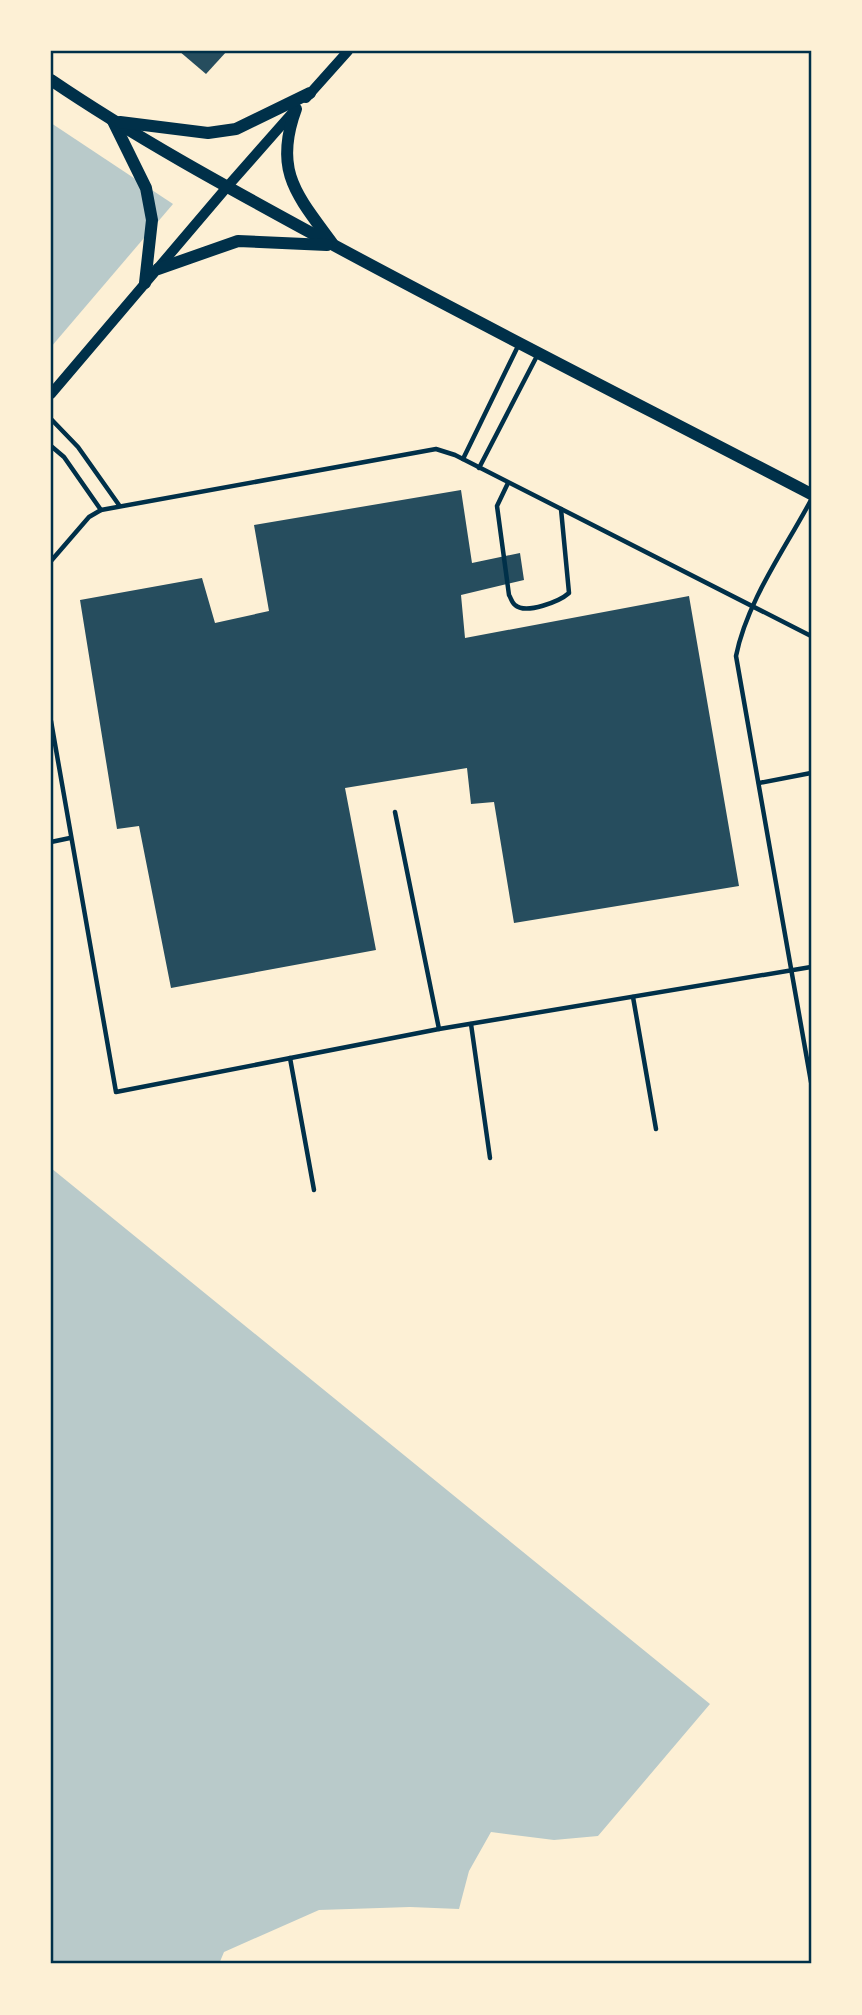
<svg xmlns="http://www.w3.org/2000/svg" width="862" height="2015" viewBox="0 0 862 2015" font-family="'Alegreya Sans',sans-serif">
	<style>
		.green { fill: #b9caca }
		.building { fill: #264d5e }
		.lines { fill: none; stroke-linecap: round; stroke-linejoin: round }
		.service { stroke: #003049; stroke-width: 4.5 }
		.tertiary { stroke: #003049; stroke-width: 10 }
		.secondary { stroke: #003049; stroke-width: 10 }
		.primary { stroke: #003049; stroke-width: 12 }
		.neatline { fill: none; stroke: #003049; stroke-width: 2.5 }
	</style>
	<rect width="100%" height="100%" fill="#fdf0d5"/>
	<g class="green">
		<path d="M51,123L173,204L51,347Z"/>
		<path d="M51,1168L710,1704L598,1836L554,1840L491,1832L469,1871L459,1909L410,1907L319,1910L224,1952L219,1964H51Z"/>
	</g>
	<g class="building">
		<path d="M179,51H227L206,74Z"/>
		<path d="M461,490L472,563L520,553L524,580L461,595L465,638L689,596L739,886L514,923L494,802L471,804L467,768L345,788L376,950L171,988L139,826L117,829L80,600L202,578L215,623L269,611L254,525Z"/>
	</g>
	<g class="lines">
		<g class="service">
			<path d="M51,419L78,447L119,505"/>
			<path d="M51,446L64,457L101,510"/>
			<path d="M463,459L519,344"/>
			<path d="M479,468L538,354"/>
			<path d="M508,483L497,506L509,595C511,598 512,603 515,605C526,615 560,601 569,593L561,509"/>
			<path d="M811,500C785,549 747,601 736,656L811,1082"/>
			<path d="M51,561L89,517L101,510L436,449L455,455L811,636"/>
			<path d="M51,721L116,1092L439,1029L811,967"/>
			<path d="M759,783L811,773"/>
			<path d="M395,812L439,1029"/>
			<path d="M51,842L70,838"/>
			<path d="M633,997L656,1129"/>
			<path d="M471,1024L490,1158"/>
			<path d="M290,1058L314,1190"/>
		</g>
		<g class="tertiary">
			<path d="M306,98L348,51"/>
			<path d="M227,187L294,111"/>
		</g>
		<path class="secondary" d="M51,394L227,187"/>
		<g class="primary">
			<path d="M51,80C135,137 225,186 315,235C479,324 646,408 811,494"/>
			<path d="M296,109C273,171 297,195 332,243"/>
			<path d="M113,121L146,188L152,220L145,283"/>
			<path d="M120,122L208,133L236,129L310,93"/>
			<path d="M158,269L238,241L327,245"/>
		</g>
	</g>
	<rect width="862" height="2015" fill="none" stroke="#fdf0d5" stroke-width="105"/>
	<rect x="52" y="52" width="758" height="1910" class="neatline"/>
</svg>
